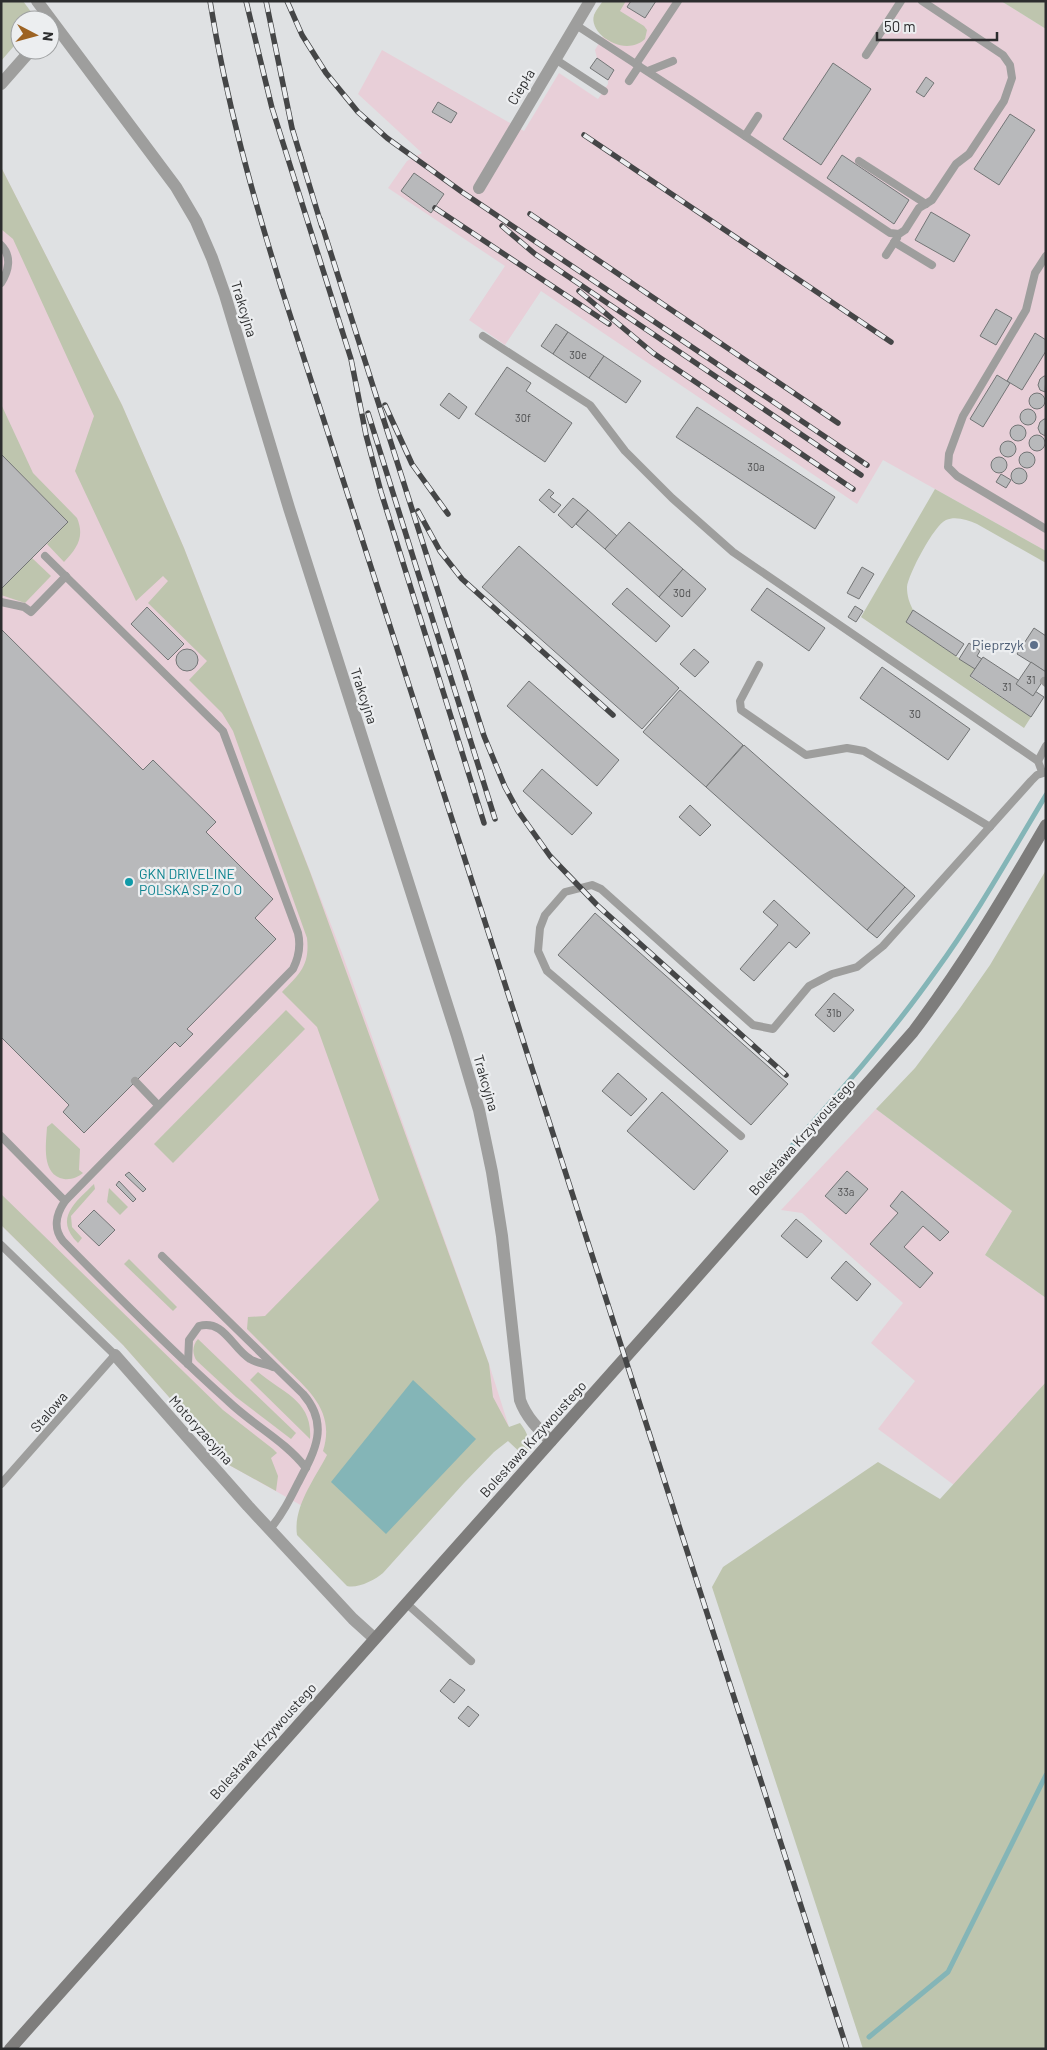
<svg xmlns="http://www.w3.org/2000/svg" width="1047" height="2050" viewBox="0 0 1047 2050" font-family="Barlow,sans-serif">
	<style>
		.industrial { fill: #e8cfd8 }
		.green { fill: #bec5ae }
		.water { fill: #84b5b7 }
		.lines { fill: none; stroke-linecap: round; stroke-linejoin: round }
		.stream { stroke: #84b5b7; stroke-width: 5 }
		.building { fill: #b8b9bb; stroke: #737576 }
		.lane { stroke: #9e9e9d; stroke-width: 8 }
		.street { stroke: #9e9e9d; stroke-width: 12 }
		.secondary { stroke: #7e7d7c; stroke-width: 12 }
		.rail-casing { stroke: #454647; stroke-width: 5.5 }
		.rail { stroke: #eceef0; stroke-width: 4; stroke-dasharray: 11; stroke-linecap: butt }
		.service-dot { fill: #5c6f8a; stroke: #eceef0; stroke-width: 2 }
		.culture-dot { fill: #0f9aa8; stroke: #eceef0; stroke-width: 2 }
		.labels { text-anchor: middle; stroke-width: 4.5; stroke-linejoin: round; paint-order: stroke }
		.number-label { font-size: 11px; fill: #4f5051 }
		.street-label { font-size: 14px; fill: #2c2d2e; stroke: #eceef0 }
		.service-label { font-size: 14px; fill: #4e5e75; stroke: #eceef0; text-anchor: end }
		.culture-label { font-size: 14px; fill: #0d838f; stroke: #eceef0; text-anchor: start }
	</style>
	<rect width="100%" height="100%" fill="#dfe1e3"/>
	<g class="industrial">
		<path d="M603,1H1001L1046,29V551L883,460L857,504L541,291L505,345L469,320L505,266L388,188L407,161L422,153L358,94L382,50L524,131L559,73L598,99L608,84V80L614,70L597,58L595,50L603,36L599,32L594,20V15Z"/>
		<path d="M1,167L122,405L184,548L342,953L489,1364L509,1427L383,1571L322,1517L229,1465L123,1345L1,1225Z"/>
		<path d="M876,1109L1012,1211L985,1255L1046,1298V1382L954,1485L878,1429L915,1381L871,1343L903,1303L802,1213L781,1210Z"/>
	</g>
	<g class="green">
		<path d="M1,1H23L37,20H20V39L1,61Z"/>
		<path d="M603,1H626L620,11L644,26L647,30L645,39C625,58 588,34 594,15C596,10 600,5 603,1Z"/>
		<path d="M1001,1H1046V29Z"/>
		<path d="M1,167L122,405L184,548L310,872L489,1364L493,1397L509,1427L520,1423C528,1433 533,1445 525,1457L508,1441L494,1452L464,1483L383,1573C375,1580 357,1589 347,1586L297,1535C293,1507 314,1480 327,1455L323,1451C335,1413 311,1392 286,1368C273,1355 260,1342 247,1329L248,1317L265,1316L379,1200L317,1027L282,992C300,974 310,965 307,938L233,731L222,713L189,680L207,661L148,603L168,581L163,576L136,601L75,471L94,416L13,239L1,229Z"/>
		<path d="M1,404L33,473L77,518C85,537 77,548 64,562L47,544L68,522L1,454Z"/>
		<path d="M935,489L1046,551V563L977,524C967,520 956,516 946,520C934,525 908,575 907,587C907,596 909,602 913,610L906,622L975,669L970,677L1031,717L1024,728L861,617Z"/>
		<path d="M32,558L51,576L25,603L1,595V589Z"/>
		<path d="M1046,870V1298L985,1255L1012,1211L876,1109L915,1068L960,1008L990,965Z"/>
		<path d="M286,1010L305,1029L173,1163L154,1144Z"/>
		<path d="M52,1123L80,1149L79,1170L83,1173C78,1177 71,1180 64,1179C41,1175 46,1144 47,1127Z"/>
		<path d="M94,1184L95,1189L71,1216L72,1227L82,1238L78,1243C53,1218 76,1202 94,1184Z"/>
		<path d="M109,1188L128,1207L120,1215L107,1202Z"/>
		<path d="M1,1194L223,1410L273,1449L277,1453L271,1458L278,1476L276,1491L229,1465L123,1345L1,1225Z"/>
		<path d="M129,1259L177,1307L173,1311L124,1264Z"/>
		<path d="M198,1339L296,1433L291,1439L236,1397L197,1361C192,1355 192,1345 198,1339Z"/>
		<path d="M258,1372C283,1393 313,1401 310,1439L250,1380Z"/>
		<path d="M1046,1382V2049H863L712,1587L723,1567L878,1462L940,1499Z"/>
	</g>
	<path class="water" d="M413,1380L476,1439L386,1534L331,1482Z"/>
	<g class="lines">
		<g class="stream">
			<path d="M758,1184C819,1115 882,1047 935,972C976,916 1010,855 1046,795"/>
			<path d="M869,2037L948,1972L1046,1775"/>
		</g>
	</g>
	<g class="building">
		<path d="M631,1H656L645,18L627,7Z"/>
		<path d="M597,58L614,70L608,80L590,68Z"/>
		<path d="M833,63L871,89L821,165L783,139Z"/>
		<path d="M926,77L934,83L924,97L916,92Z"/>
		<path d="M438,102L457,113L451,123L432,112Z"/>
		<path d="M1010,114L1035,130L999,185L974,169Z"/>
		<path d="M842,155L909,200L894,224L827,178Z"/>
		<path d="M414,173L444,194L431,213L401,191Z"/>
		<path d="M931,212L970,235L954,262L915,240Z"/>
		<path d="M996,309L1012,318L996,345L980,336Z"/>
		<path d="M556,324L568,332L553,354L541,346Z"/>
		<path d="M568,332L604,356L589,378L553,354Z"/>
		<path d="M1035,333L1046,340V351L1022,390L1007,381Z"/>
		<path d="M604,356L641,381L626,403L589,378Z"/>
		<path d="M507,367L531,383L526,391L572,423L545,462L475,414Z"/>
		<path d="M997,375L1010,383L983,427L970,419Z"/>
		<path d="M1044,376H1046L1045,392L1040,390L1038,385L1040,379Z"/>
		<circle cx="1037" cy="401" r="8"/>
		<path d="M449,393L467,407L459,419L440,405Z"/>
		<path d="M697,407L835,497L815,529L676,437Z"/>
		<circle cx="1028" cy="417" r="8"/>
		<path d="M1044,419H1046L1045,436L1040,433L1038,428L1040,422Z"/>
		<circle cx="1018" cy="433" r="8"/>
		<circle cx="1037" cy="443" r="8"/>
		<circle cx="1008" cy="449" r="8"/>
		<circle cx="1027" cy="460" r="8"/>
		<path d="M1,454L68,522L1,589Z"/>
		<circle cx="999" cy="465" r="8"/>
		<circle cx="1019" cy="476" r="8"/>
		<path d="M1001,474L1011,480L1006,488L996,482Z"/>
		<path d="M549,489L554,493L550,497L561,505L554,513L539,500Z"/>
		<path d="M573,498L588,510L572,528L558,515Z"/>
		<path d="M588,510L617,536L605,549L576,524Z"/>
		<path d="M629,522L683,569L659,597L605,549Z"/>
		<path d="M519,546L679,688L642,729L482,587Z"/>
		<path d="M862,567L874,574L859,599L847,593Z"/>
		<path d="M683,569L706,589L682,617L659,597Z"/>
		<path d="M627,588L670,626L656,642L612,604Z"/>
		<path d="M767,588L825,628L809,651L751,610Z"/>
		<path d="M855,606L863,611L856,622L848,617Z"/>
		<path d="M147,607L184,644L168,660L131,624Z"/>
		<path d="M913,610L964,644L956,656L906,622Z"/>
		<path d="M1034,628L1046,636V672L1017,654Z"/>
		<path d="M1,629L143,770L153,760L216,822L206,832L273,899L255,918L276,939L187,1029L193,1034L180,1047L175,1042L84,1133L63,1112L69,1105L1,1037Z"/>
		<path d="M969,643L980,651L977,656L982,659L975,669L959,659Z"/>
		<path d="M694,649L709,662L695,677L680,664Z"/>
		<circle cx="187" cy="660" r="11"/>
		<path d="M983,657L1044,697L1031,717L970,676Z"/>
		<path d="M1031,662L1046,672V676L1033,696L1016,684Z"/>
		<path d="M882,667L970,729L948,760L860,698Z"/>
		<path d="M529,681L619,760L597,786L507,706Z"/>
		<path d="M680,690L743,745L706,787L643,732Z"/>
		<path d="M744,745L905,887L867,930L706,787Z"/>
		<path d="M542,769L592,813L572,835L523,791Z"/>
		<path d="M690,805L711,825L700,836L679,817Z"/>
		<path d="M905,887L915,896L877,938L867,930Z"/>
		<path d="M774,900L810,933L796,948L789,942L754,981L740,969L778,925L763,912Z"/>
		<path d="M595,913L788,1084L751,1125L558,955Z"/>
		<path d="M834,993L854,1010L834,1032L815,1015Z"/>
		<path d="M618,1073L647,1099L631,1116L602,1091Z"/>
		<path d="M662,1092L728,1151L694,1190L627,1131Z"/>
		<path d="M847,1171L868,1189L846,1214L825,1196Z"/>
		<path d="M129,1172L146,1189L143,1192L125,1175Z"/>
		<path d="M119,1181L136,1199L133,1202L116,1185Z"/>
		<path d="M902,1191L949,1232L940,1241L923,1226L904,1247L933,1273L920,1288L870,1244L898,1213L890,1206Z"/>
		<path d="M94,1210L115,1230L99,1246L78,1226Z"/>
		<path d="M796,1219L822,1241L807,1258L781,1236Z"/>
		<path d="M846,1261L871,1284L857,1301L831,1278Z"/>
		<path d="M450,1679L465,1690L454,1703L440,1691Z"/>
		<path d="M468,1706L479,1715L469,1727L458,1718Z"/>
	</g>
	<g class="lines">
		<g class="lane">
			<path d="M576,25L691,100L890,233L899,234L905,230L919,208L932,200L956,164L969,154L1004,101L1012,78L1010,65L1003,55L922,1"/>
			<path d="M866,55L901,1"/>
			<path d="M555,59L604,91"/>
			<path d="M636,64L678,1"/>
			<path d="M648,71L673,61"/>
			<path d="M629,81L639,66"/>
			<path d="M745,136L758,116"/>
			<path d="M859,161L926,204"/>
			<path d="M894,242L932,265"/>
			<path d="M1,245C12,256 9,271 1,283"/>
			<path d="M886,255L897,238"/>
			<path d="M1046,256L1035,273L1026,310L963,416L949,454L948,467L957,476L1046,529"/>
			<path d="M483,336L590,405L625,451L672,498L733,552L1038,761L1042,772"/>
			<path d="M45,556L223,731L298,933C301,946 299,957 293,969L65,1201C56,1214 53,1229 63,1241C117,1296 171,1350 228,1401C253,1425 285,1441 306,1468"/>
			<path d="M1,602L24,607L31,612L66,576"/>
			<path d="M759,665L740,701L741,710L806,755L847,748L864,751L990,827"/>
			<path d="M1044,681L1046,683"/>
			<path d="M1038,761L1046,746"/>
			<path d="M135,1081L158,1105"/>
			<path d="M1,1136L65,1201"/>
			<path d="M741,1136L547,971L538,951L540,928L545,915L565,892L592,885L601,889L753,1025L773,1029L809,986L832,974L857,967L883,946L1031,781L1037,775L1046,772"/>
			<path d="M1,1245L115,1355L1,1484"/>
			<path d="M162,1256L303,1394C330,1425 315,1451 298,1483C290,1499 282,1515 270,1529"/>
			<path d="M188,1364L189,1340L199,1326C224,1319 232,1348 250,1359C256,1363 266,1364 273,1367"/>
			<path d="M406,1603L471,1661"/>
		</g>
		<g class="street">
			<path d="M37,1L176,187L196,221L212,258L225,295L289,508L457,1036L479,1110L492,1172L502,1236L520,1400C526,1417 538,1429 551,1441"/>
			<path d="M1,84L31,50"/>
			<path d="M479,188L590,1"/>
			<path d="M115,1355L248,1506L353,1619L374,1638"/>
		</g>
		<path class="secondary" d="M10,2049L681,1295L913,1032C963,966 1004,897 1046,825"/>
		<defs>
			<g id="rail">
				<path d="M210,1C226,101 253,197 283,293L847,2049"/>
				<path d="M246,1L272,108L351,359L366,435L381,492L484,823"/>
				<path d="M266,1L292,128L322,227"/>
				<path d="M287,1L302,35L326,73L358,112L387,138L462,192L867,465"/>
				<path d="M584,135L891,342"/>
				<path d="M435,208L609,324"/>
				<path d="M530,214L838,423"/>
				<path d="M320,219L484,736L505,787L518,811L550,856L597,905L786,1075"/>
				<path d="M502,226L535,254L861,475"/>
				<path d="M579,291L653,353L853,489"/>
				<path d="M385,405L412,464L448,514"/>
				<path d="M368,413L495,819"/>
				<path d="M418,511L440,551L462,579L613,715"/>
			</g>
		</defs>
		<use href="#rail" class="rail-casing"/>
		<use href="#rail" class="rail"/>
	</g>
	<circle class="service-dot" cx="1034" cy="645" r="5"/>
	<circle class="culture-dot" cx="129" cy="882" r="5"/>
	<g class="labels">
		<g class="number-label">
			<text x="578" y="359">30e</text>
			<text x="523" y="422">30f</text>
			<text x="756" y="471">30a</text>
			<text x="682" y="597">30d</text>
			<text x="1031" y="684">31</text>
			<text x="1007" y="691">31</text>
			<text x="915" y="718">30</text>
			<text x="834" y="1017">31b</text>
			<text x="846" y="1196">33a</text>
		</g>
		<g class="street-label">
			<text transform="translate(521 87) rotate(-59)" y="5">Ciepła</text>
			<text transform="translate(244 309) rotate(73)" y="5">Trakcyjna</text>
			<text transform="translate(364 696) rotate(72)" y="5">Trakcyjna</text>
			<text transform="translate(486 1083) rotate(74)" y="5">Trakcyjna</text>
			<text transform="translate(802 1137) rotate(-48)" y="5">Bolesława Krzywoustego</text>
			<text transform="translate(49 1412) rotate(-49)" y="5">Stalowa</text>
			<text transform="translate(201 1430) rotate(48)" y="5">Motoryzacyjna</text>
			<text transform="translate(533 1439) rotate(-48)" y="5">Bolesława Krzywoustego</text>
			<text transform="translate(263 1741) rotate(-48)" y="5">Bolesława Krzywoustego</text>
		</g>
		<g class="service-label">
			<text x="1024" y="650">Pieprzyk</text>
		</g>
		<g class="culture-label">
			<text x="139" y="879">GKN DRIVELINE<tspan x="139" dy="16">POLSKA SP Z O O</tspan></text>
		</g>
	</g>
	<rect width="1047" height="2050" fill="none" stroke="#2c2d2e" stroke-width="5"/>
	<g transform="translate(35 35) rotate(96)"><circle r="24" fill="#eceef0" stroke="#9fa1a2"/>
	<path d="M0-4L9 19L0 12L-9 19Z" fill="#9d6323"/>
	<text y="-8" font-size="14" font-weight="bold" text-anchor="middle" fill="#2c2d2e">N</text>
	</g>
	<path d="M877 32v8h120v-8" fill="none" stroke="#2c2d2e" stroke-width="2.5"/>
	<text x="884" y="32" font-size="15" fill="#2c2d2e" stroke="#eceef0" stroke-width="4" paint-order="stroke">50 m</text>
</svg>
